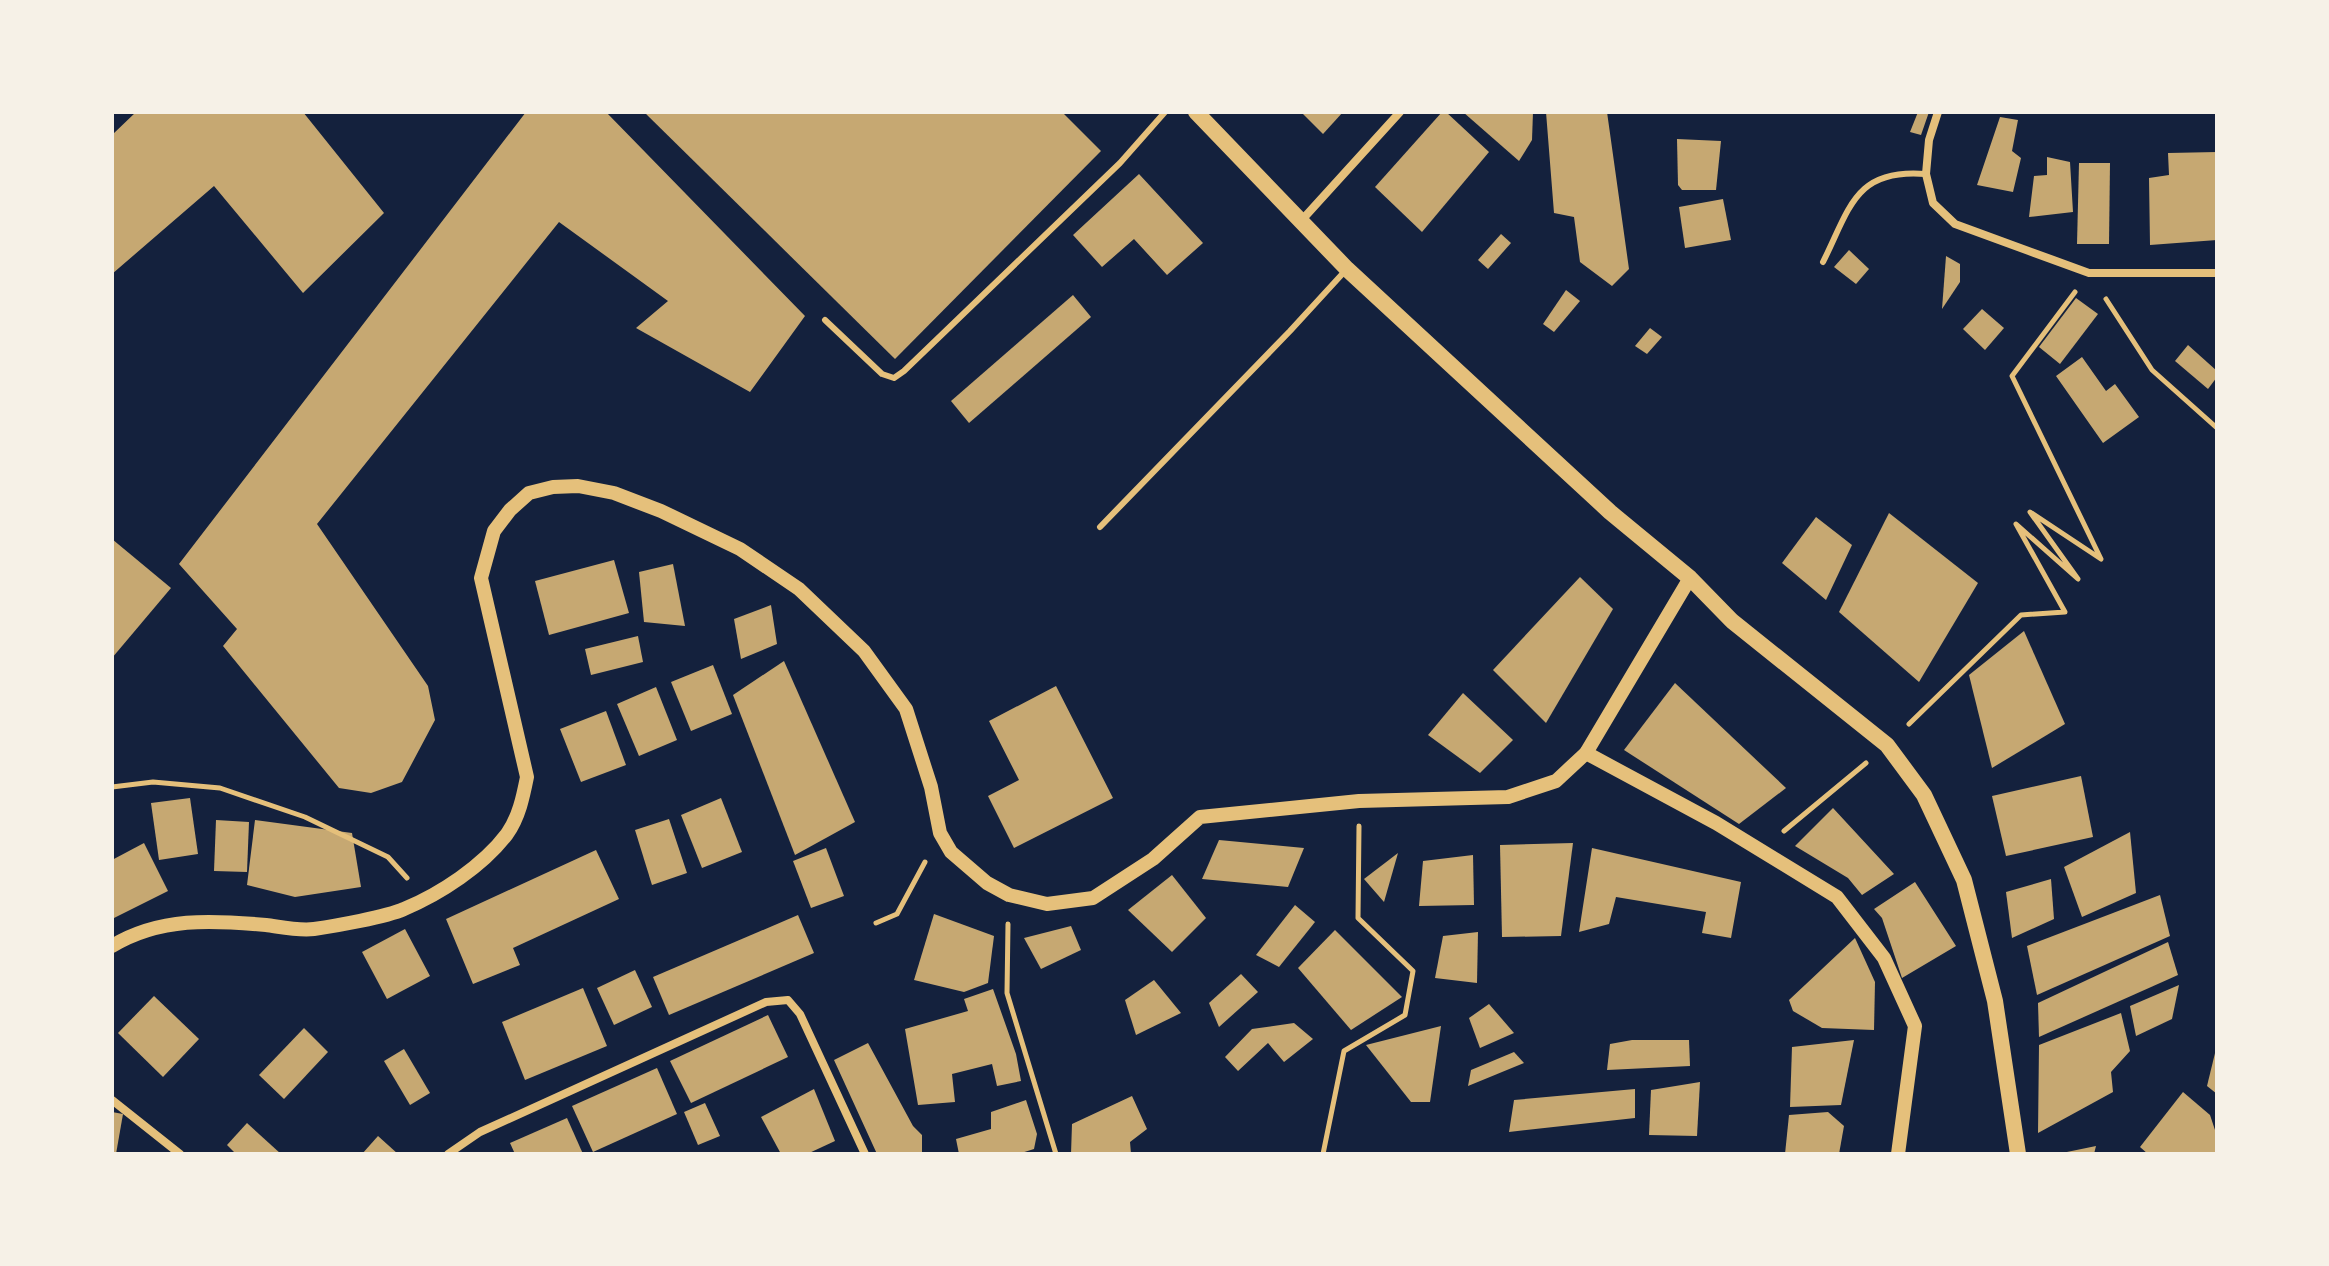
<svg xmlns="http://www.w3.org/2000/svg" width="2329" height="1266" viewBox="0 0 2329 1266" font-family="Quicksand,sans-serif">
	<style>
		.building { fill: #c6a872 }
		.lines { fill: none; stroke-linecap: round; stroke-linejoin: round }
		.path { stroke: #e5c07b; stroke-width: 5 }
		.service { stroke: #e5c07b; stroke-width: 6 }
		.minor { stroke: #e5c07b; stroke-width: 8 }
		.tertiary { stroke: #e5c07b; stroke-width: 14 }
		.secondary { stroke: #e5c07b; stroke-width: 16 }
	</style>
	<rect width="100%" height="100%" fill="#14213d"/>
	<g class="building">
		<path d="M136,112H303L384,213L303,293L214,186L112,274V135Z"/>
		<path d="M526,112H606L805,316L750,392L636,328L668,301L559,222L317,524L428,686L435,720L402,782L371,793L339,788L223,646L237,629L179,564Z"/>
		<path d="M644,112H1062L1101,151L895,359Z"/>
		<path d="M1301,112H1343L1323,134Z"/>
		<path d="M1442,112H1446L1489,152L1422,232L1375,187Z"/>
		<path d="M1463,112H1533L1532,140L1519,161Z"/>
		<path d="M1546,112H1607L1629,269L1612,286L1580,262L1574,217L1554,213Z"/>
		<path d="M1918,112H1929L1921,135L1910,132Z"/>
		<path d="M2000,117L2018,120L2012,151L2021,158L2013,192L1977,185Z"/>
		<path d="M1677,139L1721,141L1716,190H1682L1678,185Z"/>
		<path d="M2217,152V240L2150,245L2149,178L2169,175L2168,153Z"/>
		<path d="M2047,157L2070,162L2073,212L2029,217L2034,176L2047,175Z"/>
		<path d="M2079,163H2110L2109,244H2077Z"/>
		<path d="M1139,174L1203,243L1167,275L1134,239L1102,267L1073,235Z"/>
		<path d="M1723,199L1731,240L1685,248L1679,207Z"/>
		<path d="M1501,234L1511,243L1488,269L1478,260Z"/>
		<path d="M1849,250L1869,269L1856,284L1834,267Z"/>
		<path d="M1946,256L1960,264V282L1942,309Z"/>
		<path d="M1566,290L1580,301L1554,332L1543,324Z"/>
		<path d="M1073,295L1091,317L969,423L951,401Z"/>
		<path d="M2076,298L2098,314L2060,364L2039,347Z"/>
		<path d="M1982,309L2004,328L1985,350L1963,329Z"/>
		<path d="M1650,328L1662,337L1647,354L1635,346Z"/>
		<path d="M2188,345L2217,371V377L2208,389L2175,361Z"/>
		<path d="M2082,357L2106,391L2115,384L2139,417L2103,443L2056,376Z"/>
		<path d="M1889,513L1978,583L1919,682L1839,612Z"/>
		<path d="M1816,517L1852,545L1826,600L1782,563Z"/>
		<path d="M112,539L171,588L112,658Z"/>
		<path d="M614,560L629,613L549,635L535,581Z"/>
		<path d="M673,564L685,626L644,622L639,572Z"/>
		<path d="M1580,577L1613,609L1546,723L1493,670Z"/>
		<path d="M771,605L777,644L741,659L734,619Z"/>
		<path d="M2024,631L2065,724L1992,768L1969,675Z"/>
		<path d="M638,636L643,662L591,675L585,649Z"/>
		<path d="M784,661L855,822L795,855L733,695Z"/>
		<path d="M713,665L732,714L691,731L671,682Z"/>
		<path d="M1675,683L1786,788L1739,824L1624,750Z"/>
		<path d="M1056,686L1113,798L1014,848L988,796L1019,780L989,721Z"/>
		<path d="M656,687L677,740L639,756L617,704Z"/>
		<path d="M1463,693L1513,740L1480,773L1428,735Z"/>
		<path d="M606,711L626,765L581,782L560,729Z"/>
		<path d="M2081,776L2093,837L2006,856L1992,796Z"/>
		<path d="M190,798L198,854L159,860L151,803Z"/>
		<path d="M721,798L742,852L702,868L681,815Z"/>
		<path d="M1833,808L1894,874L1862,895L1848,878L1795,846Z"/>
		<path d="M669,819L687,873L652,885L635,830Z"/>
		<path d="M216,820L249,822L247,872L214,871Z"/>
		<path d="M255,820L352,833L361,887L295,897L247,885Z"/>
		<path d="M2130,832L2136,893L2082,917L2064,867Z"/>
		<path d="M1219,840L1304,848L1288,887L1202,879Z"/>
		<path d="M144,843L168,891L112,919V860Z"/>
		<path d="M1573,843L1561,936L1502,937L1500,845Z"/>
		<path d="M826,848L844,896L811,908L793,861Z"/>
		<path d="M1592,848L1741,882L1731,938L1702,933L1706,912L1616,897L1609,924L1579,932Z"/>
		<path d="M596,850L619,899L513,948L520,965L473,984L446,919Z"/>
		<path d="M1398,853L1384,902L1364,879Z"/>
		<path d="M1473,855L1474,905L1419,906L1423,861Z"/>
		<path d="M1172,875L1206,918L1172,952L1128,910Z"/>
		<path d="M2051,879L2054,919L2012,938L2006,892Z"/>
		<path d="M1915,882L1956,946L1902,978L1882,918L1874,909Z"/>
		<path d="M2160,895L2170,936L2037,995L2027,946Z"/>
		<path d="M1295,905L1315,922L1279,967L1256,955Z"/>
		<path d="M934,914L994,936L988,983L964,992L914,980Z"/>
		<path d="M798,915L814,953L669,1015L653,977Z"/>
		<path d="M1071,926L1081,950L1041,969L1024,938Z"/>
		<path d="M405,929L430,976L387,999L362,952Z"/>
		<path d="M1335,930L1402,997L1351,1030L1298,968Z"/>
		<path d="M1478,932L1477,983L1435,978L1443,936Z"/>
		<path d="M1855,938L1875,982L1874,1030L1822,1028L1793,1011L1789,1000Z"/>
		<path d="M2168,942L2178,975L2039,1037L2038,1003Z"/>
		<path d="M635,970L652,1007L614,1025L597,988Z"/>
		<path d="M1241,974L1258,992L1219,1027L1209,1003Z"/>
		<path d="M1154,980L1181,1013L1136,1035L1125,1000Z"/>
		<path d="M2179,985L2172,1019L2136,1036L2130,1006Z"/>
		<path d="M583,988L607,1046L525,1080L502,1022Z"/>
		<path d="M993,989L1016,1054L1021,1081L997,1086L992,1064L952,1074L955,1102L918,1105L905,1029L968,1011L964,999Z"/>
		<path d="M154,996L199,1039L163,1077L118,1033Z"/>
		<path d="M1489,1004L1514,1033L1480,1048L1469,1018Z"/>
		<path d="M2121,1013L2130,1051L2111,1072L2113,1092L2038,1133L2039,1045Z"/>
		<path d="M768,1015L788,1057L691,1103L670,1061Z"/>
		<path d="M1294,1023L1313,1039L1284,1062L1268,1043L1238,1071L1225,1057L1252,1029Z"/>
		<path d="M1441,1026L1430,1102H1411L1366,1045Z"/>
		<path d="M304,1028L328,1052L284,1099L259,1075Z"/>
		<path d="M1632,1040H1689L1690,1066L1607,1070L1610,1044Z"/>
		<path d="M1854,1040L1841,1105L1790,1107L1792,1047Z"/>
		<path d="M868,1043L913,1126L922,1135V1154H877L834,1060Z"/>
		<path d="M404,1049L430,1093L410,1105L384,1061Z"/>
		<path d="M2216,1049L2217,1050V1094L2207,1086Z"/>
		<path d="M1514,1052L1524,1063L1468,1086L1471,1070Z"/>
		<path d="M657,1068L677,1114L593,1152L572,1106Z"/>
		<path d="M1700,1082L1697,1136L1649,1135L1651,1090Z"/>
		<path d="M814,1089L835,1141L807,1154H781L761,1117Z"/>
		<path d="M1635,1089V1118L1509,1132L1514,1100Z"/>
		<path d="M2183,1092L2210,1115L2217,1136V1154H2148L2140,1147Z"/>
		<path d="M1132,1096L1147,1129L1130,1142L1131,1154H1071L1072,1124Z"/>
		<path d="M1026,1100L1037,1134L1034,1149L1018,1154H959L956,1139L991,1129V1112Z"/>
		<path d="M705,1103L720,1136L698,1145L684,1112Z"/>
		<path d="M112,1112L123,1114L116,1154H112Z"/>
		<path d="M1828,1112L1844,1126L1839,1154H1785L1789,1115Z"/>
		<path d="M567,1118L583,1154H515L510,1143Z"/>
		<path d="M247,1123L281,1154H236L227,1145Z"/>
		<path d="M378,1136L398,1154H362Z"/>
		<path d="M2096,1146L2094,1154H2062V1153Z"/>
	</g>
	<g class="lines">
		<g class="path">
			<path d="M2106,299L2152,370L2217,428"/>
			<path d="M1909,724L2021,615L2065,612L2016,524L2078,579L2030,512L2101,559L2012,376L2075,292"/>
			<path d="M112,787L153,782L220,788L305,817L388,857L407,878"/>
			<path d="M1784,831L1866,763"/>
			<path d="M876,923L897,914L925,862"/>
			<path d="M1008,924L1007,993L1056,1154"/>
			<path d="M1323,1154L1344,1051L1405,1015L1413,971L1358,918L1359,826"/>
		</g>
		<g class="service">
			<path d="M1823,262C1850,208 1855,168 1926,174"/>
			<path d="M825,320L882,374L894,378L904,371L1120,163L1165,112"/>
			<path d="M1100,527L1290,331L1345,271"/>
		</g>
		<g class="minor">
			<path d="M1938,112L1929,140L1926,174L1933,203L1955,224L2089,273H2217"/>
			<path d="M1301,221L1400,112"/>
			<path d="M112,1100L180,1154"/>
			<path d="M448,1154L480,1132L766,1002L788,1000L800,1014L865,1154"/>
		</g>
		<g class="tertiary">
			<path d="M1586,753L1716,823L1837,897L1884,958L1915,1026L1898,1154"/>
			<path d="M112,946C160,917 212,920 266,925C281,927 299,931 314,929C335,926 386,917 404,909C440,894 483,866 507,834C519,817 523,797 527,777L481,578L494,531L510,510L529,493L553,487L578,486L614,493L661,511L740,549L799,589L864,651L906,709L931,787L940,833L951,852L987,883L1009,895L1047,904L1093,898L1153,859L1200,817L1359,801L1508,797L1556,781L1586,753L1690,578"/>
		</g>
		<path class="secondary" d="M1196,112L1347,269L1610,512L1690,578L1732,621L1887,745L1924,795L1964,880L1995,1001L2018,1154"/>
	</g>
	<rect width="2329" height="1266" fill="none" stroke="#f6f1e7" stroke-width="228"/>
</svg>
